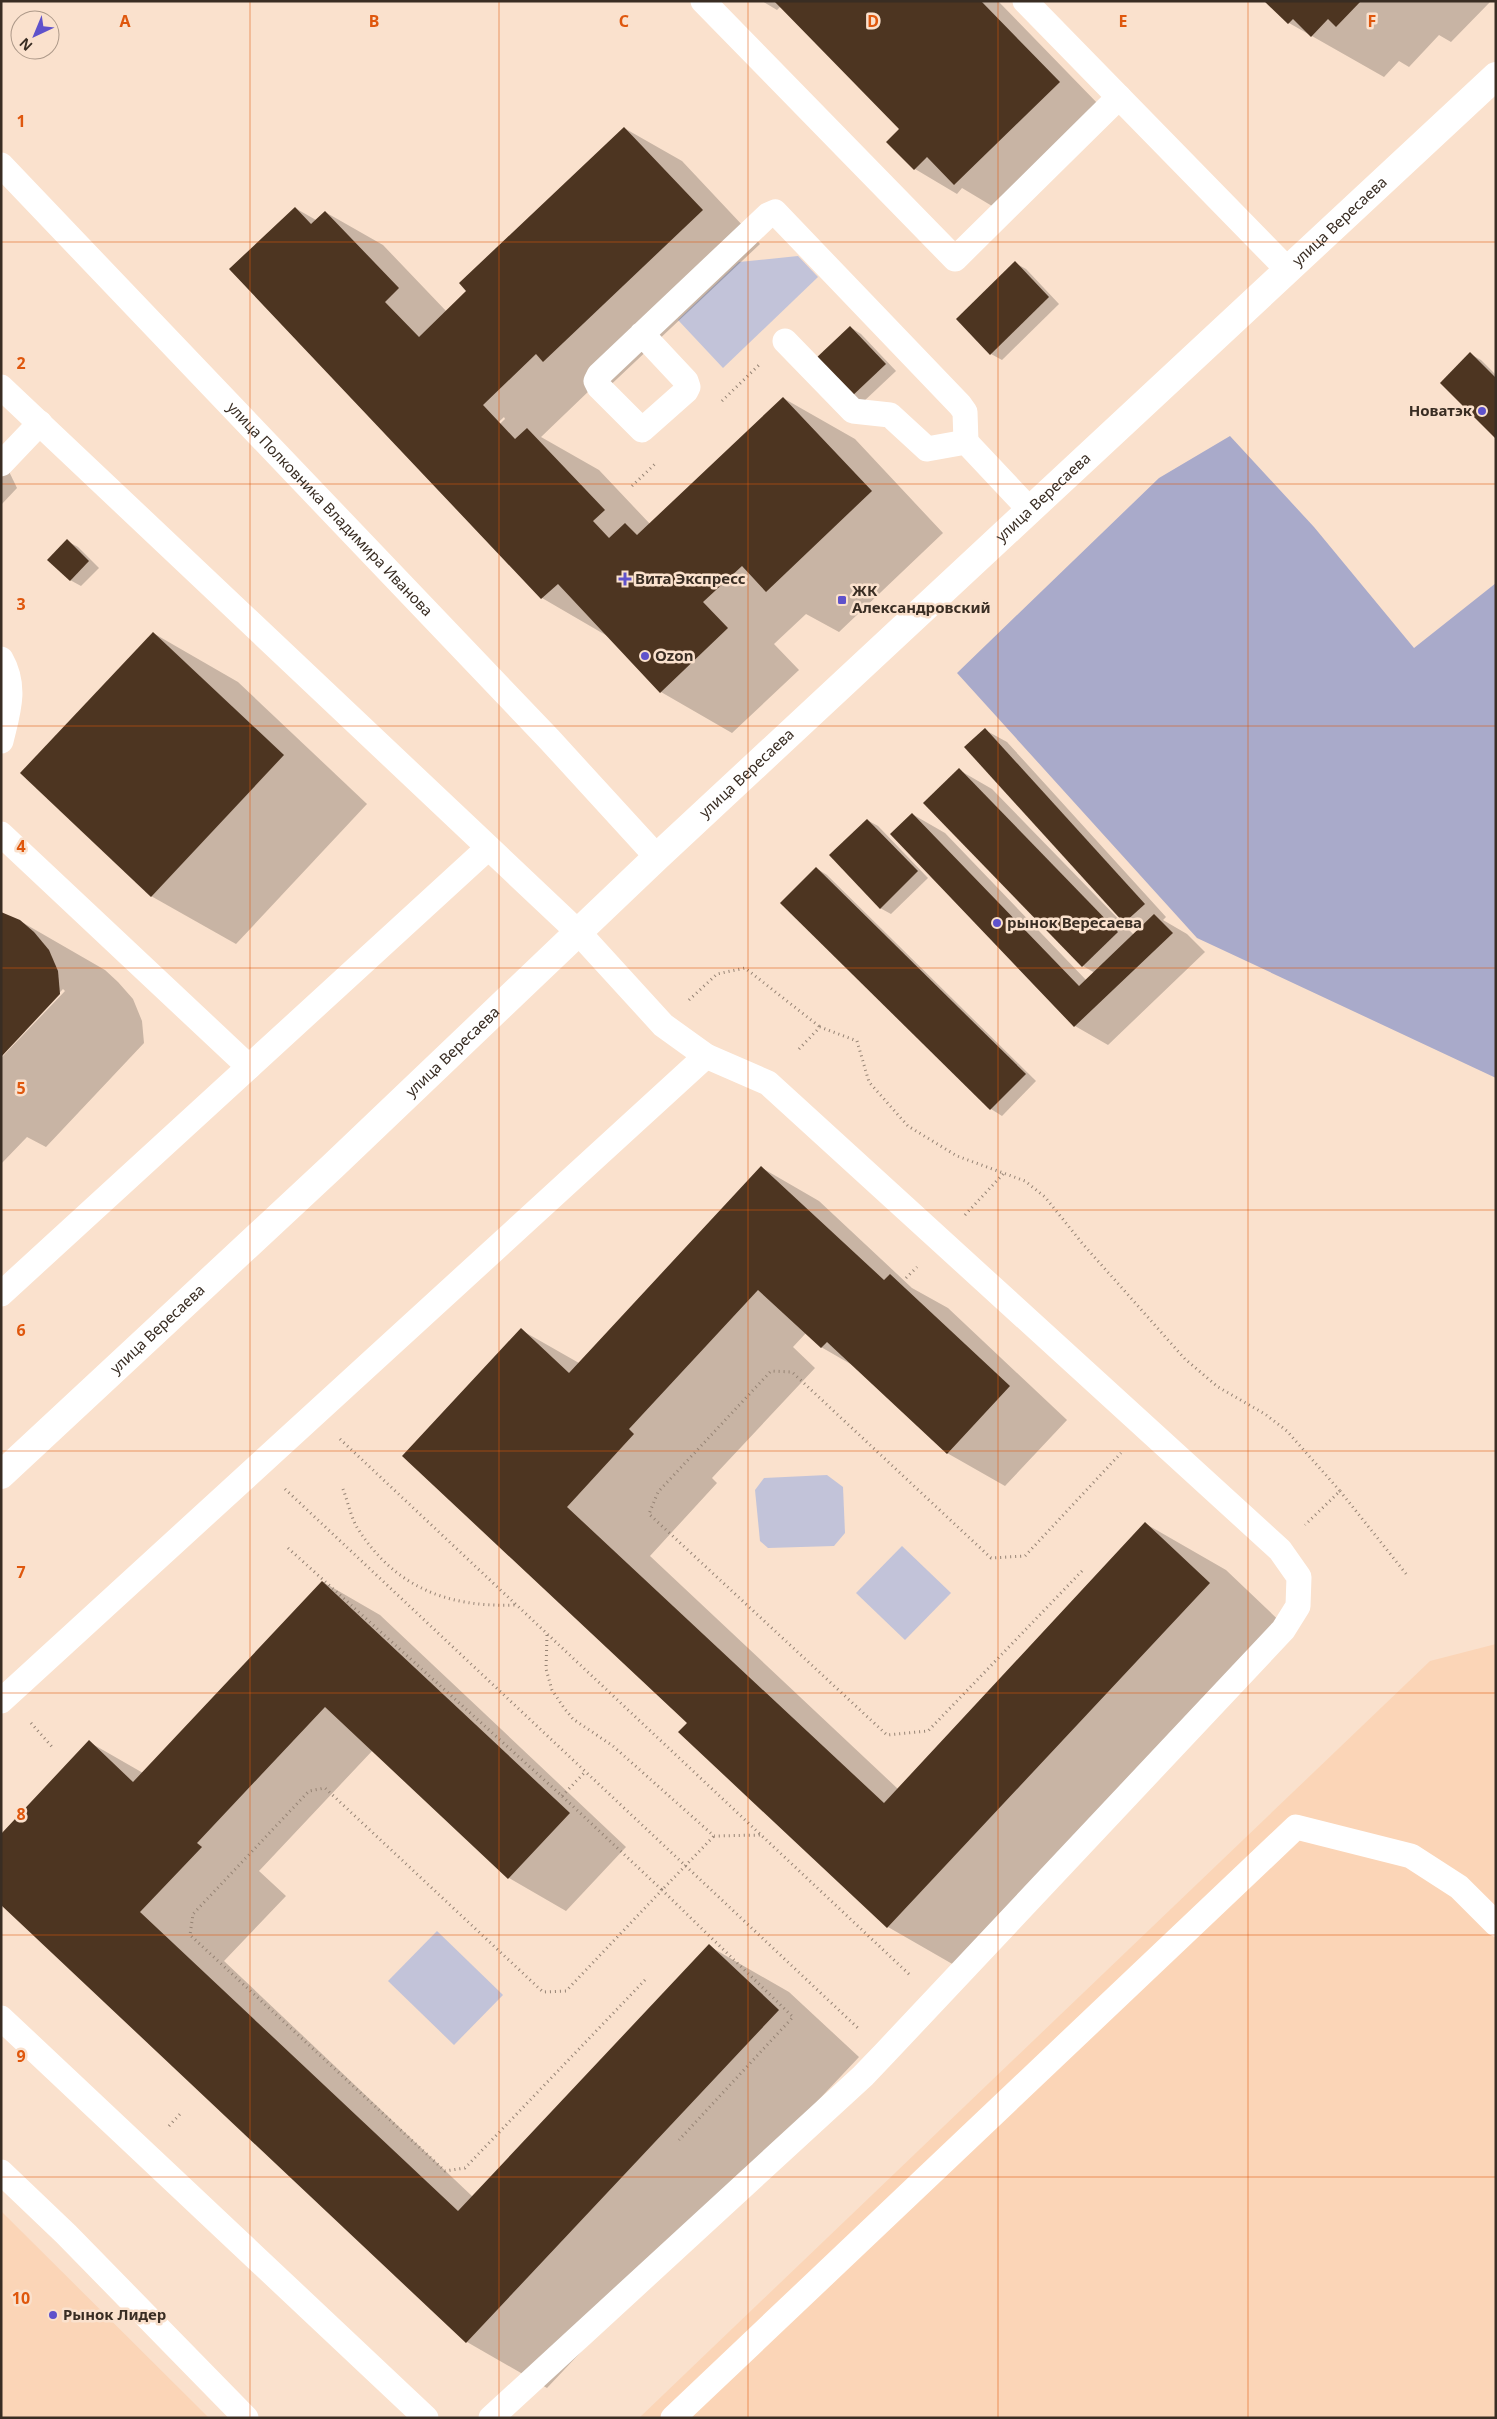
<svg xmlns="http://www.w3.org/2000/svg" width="1497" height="2419" viewBox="0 0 1497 2419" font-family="'Noto Sans',sans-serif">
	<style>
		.built { fill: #fbd5b7 }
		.green { fill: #c2c3d9 }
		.forest { fill: #a9aaca }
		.shadow { fill: #0003; fill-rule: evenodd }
		.building { fill: #4d3521 }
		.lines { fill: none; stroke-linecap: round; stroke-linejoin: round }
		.path { stroke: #958374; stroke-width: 3; stroke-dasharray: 1 4; stroke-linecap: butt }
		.lane { stroke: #fff; stroke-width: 25 }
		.secondary { stroke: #fff; stroke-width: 28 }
		.grid { fill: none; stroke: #df570d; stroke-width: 1; stroke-opacity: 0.55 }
		.poi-dot { fill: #5f52cb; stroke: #fae1cd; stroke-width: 2 }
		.labels { text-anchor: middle; stroke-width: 5; stroke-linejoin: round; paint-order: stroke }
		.street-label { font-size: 15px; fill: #392d23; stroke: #fae1cd }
		.poi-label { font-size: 15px; font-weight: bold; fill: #392d23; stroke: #fae1cd; text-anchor: start }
		.grid-label { font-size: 16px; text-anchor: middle; font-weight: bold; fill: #df570d; stroke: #fae1cd; stroke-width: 5; stroke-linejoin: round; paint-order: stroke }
	</style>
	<rect width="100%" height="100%" fill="#fae1cd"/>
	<g class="built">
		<path d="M1496,1644V2418H639L1430,1661Z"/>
		<path d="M1,2211L209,2418H1Z"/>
	</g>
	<g class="green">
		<path d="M798,256L818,277L723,368L678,320L739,262Z"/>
		<path d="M827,1475L843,1487L845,1533L834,1546L768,1548L760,1541L755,1490L764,1478Z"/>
		<path d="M902,1546L951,1593L905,1640L856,1593Z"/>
		<path d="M437,1931L503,1995L454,2045L388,1981Z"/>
	</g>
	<path class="forest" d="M1230,436L1314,527L1414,648L1496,583V1078L1197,938L957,673L1159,478Z"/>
	<g class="shadow">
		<path d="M762,1H998L1101,107L997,209L962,188L957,194L915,169L901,129L781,6L777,10Z"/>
		<path d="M1266,1H1491L1451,42L1439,35L1409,67L1399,61L1384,77L1289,23Z"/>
		<path d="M624,128L682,161L760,244L601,394L591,389L541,437L599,470L650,524L783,398L855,439L943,533L839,632L806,614L774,644L799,670L732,733L661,692L609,637L542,598L231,269L295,208L316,220L325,212L383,245L447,312L468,291L461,283ZM504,417L505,419L448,474L446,472Z"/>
		<path d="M1015,263L1026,269L1059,304L1002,360L991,354Z"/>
		<path d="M850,327L861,334L896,371L862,403L851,397Z"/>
		<path d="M1470,354L1481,360L1496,375V438Z"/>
		<path d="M1,455L17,488L1,505Z"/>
		<path d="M67,541L78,547L99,568L81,586L70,580Z"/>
		<path d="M153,633L238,682L367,804L236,944L151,896Z"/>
		<path d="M985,730L1007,742L1166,917L1163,920L1187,934L1205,952L1108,1045L1075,1026L892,834L912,814L945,833L1087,981L1095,973L1083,966L959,770L992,789L1134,935L1140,930L1125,922Z"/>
		<path d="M867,820L878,826L928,878L891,914L880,908Z"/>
		<path d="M816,868L827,875L1036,1081L1002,1116L991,1109L782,903Z"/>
		<path d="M20,921L105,970L118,982L133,999L142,1021L144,1043L46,1147L27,1137L1,1164V1058L65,991L63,989L1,1055Z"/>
		<path d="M762,1168L819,1201L912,1288L948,1308L1067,1420L1005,1486L947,1453L854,1366L821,1347L806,1333L793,1347L815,1368L712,1478L717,1483L650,1556L898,1789L1146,1524L1226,1570L1289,1630L968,1973L888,1927L679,1732L689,1722L403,1456L521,1330L579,1363Z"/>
		<path d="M323,1582L380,1615L626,1847L566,1911L509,1878L373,1750L259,1871L286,1896L224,1961L473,2197L709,1946L789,1992L859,2057L547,2388L467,2342L1,1903L89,1742L143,1773Z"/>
	</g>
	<g class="building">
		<path d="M774,1H981L1060,82L954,185L927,157L914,170L886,142L899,129Z"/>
		<path d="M1264,1H1361L1336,27L1328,19L1311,37L1293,19L1288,24Z"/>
		<path d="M624,127L703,210L543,362L536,354L483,405L515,439L527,428L605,510L593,521L609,538L625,523L637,535L783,397L872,491L766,592L742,566L703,602L728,628L660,693L558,584L541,599L229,269L295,207L311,224L325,211L399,288L385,302L419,337L466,291L459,283Z"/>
		<path d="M1015,261L1049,297L990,355L956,319Z"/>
		<path d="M850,326L886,364L850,398L814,360Z"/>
		<path d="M1470,352L1496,378V439L1440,383Z"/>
		<path d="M67,539L89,561L70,581L47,560Z"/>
		<path d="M153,632L284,755L151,897L20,773Z"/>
		<path d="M985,728L1145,904L1124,923L964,747Z"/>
		<path d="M959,768L1118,932L1082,967L923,803Z"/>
		<path d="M912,813L1079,986L1154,914L1173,933L1074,1027L890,834Z"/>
		<path d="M867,819L918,871L880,909L829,855Z"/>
		<path d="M816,867L1026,1074L990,1110L780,903Z"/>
		<path d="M1,912L20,920L34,932L49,950L58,971L60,994L1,1057Z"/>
		<path d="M761,1166L884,1280L890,1274L1010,1386L947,1454L827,1342L821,1348L758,1290L629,1429L634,1434L567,1507L884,1803L1145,1522L1210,1583L887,1928L678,1732L687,1723L402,1456L521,1328L569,1373Z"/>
		<path d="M322,1581L570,1813L508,1879L325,1707L197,1843L202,1847L140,1912L458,2211L709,1944L779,2010L466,2343L1,1905V1834L89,1740L133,1782Z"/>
	</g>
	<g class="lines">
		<g class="path">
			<path d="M722,401L759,365"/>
			<path d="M632,486L656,463"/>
			<path d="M689,1000L717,974L745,968L820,1027"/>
			<path d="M799,1049L820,1027L857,1041L869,1082L908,1126L957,1156L1025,1181L1045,1197L1082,1243L1185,1359L1218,1387L1265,1414L1287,1431L1340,1491L1305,1525"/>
			<path d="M965,1215L1004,1173"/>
			<path d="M906,1278L917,1267"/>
			<path d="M340,1439L911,1976"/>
			<path d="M285,1489L859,2029"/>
			<path d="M343,1489C348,1502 351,1518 358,1529C395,1587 448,1608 516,1605"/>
			<path d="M1340,1491L1407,1575"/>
			<path d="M288,1548L562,1796L662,1890L714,1836"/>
			<path d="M1082,1571L928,1731L887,1735L649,1514L658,1492L771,1371L792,1372L991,1558L1025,1556L1121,1453"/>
			<path d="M547,1635L546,1669L552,1690L564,1708L573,1719L613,1746L714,1836L761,1835"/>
			<path d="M31,1723L54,1749"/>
			<path d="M562,1796L585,1772"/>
			<path d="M645,1980L465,2168L445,2171L190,1935L193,1914L309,1791L325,1788L543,1992L566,1991L662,1890L793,2017L679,2140"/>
			<path d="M169,2126L180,2114"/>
		</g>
		<g class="lane">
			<path d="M703,1L955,259L1119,97"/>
			<path d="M1025,1L1287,269"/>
			<path id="s1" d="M1,165L549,739L657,857"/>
			<path d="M642,334L686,381L688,387L686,391L642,430L599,387L596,381L599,375L768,215L775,212L960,405L965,412L966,442"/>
			<path d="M785,341L853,411L890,415L927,449L966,442L1030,510"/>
			<path d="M1,387L579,933L663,1025L706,1056L768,1083L1280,1550L1299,1577L1298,1606L1283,1630L885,2053L863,2076L491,2418"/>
			<path d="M1,464L40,423"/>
			<path d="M1,659C17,687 8,712 1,741"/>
			<path d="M1,834L249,1067"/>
			<path d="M1,1294L488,848"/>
			<path d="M1,1701L706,1056"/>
			<path d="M1,2018L426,2418"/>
			<path d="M1,2172L66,2234L246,2418"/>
			<path d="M673,2418L1296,1827L1411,1856L1459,1887L1496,1924"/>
		</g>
		<path class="secondary" id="s2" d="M1,1475L333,1166L657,857L1496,76"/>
	</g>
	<path class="grid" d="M250,1V2418M499,1V2418M748,1V2418M998,1V2418M1248,1V2418M1,242H1496M1,484H1496M1,726H1496M1,968H1496M1,1210H1496M1,1451H1496M1,1693H1496M1,1935H1496M1,2177H1496"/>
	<g class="poi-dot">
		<circle cx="1482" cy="411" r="5"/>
		<path d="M622.5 571.5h5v5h5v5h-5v5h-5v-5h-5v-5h5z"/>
		<rect x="837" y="595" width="10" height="10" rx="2.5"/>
		<circle cx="645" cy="656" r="5"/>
		<circle cx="997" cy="923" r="5"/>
		<circle cx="53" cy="2315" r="5"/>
	</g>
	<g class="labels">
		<g class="street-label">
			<text dy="5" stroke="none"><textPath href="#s2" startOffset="1834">улица Вересаева</textPath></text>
			<text dy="5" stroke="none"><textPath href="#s2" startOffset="1429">улица Вересаева</textPath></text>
			<text dy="5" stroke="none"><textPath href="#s1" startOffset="476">улица Полковника Владимира Иванова</textPath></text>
			<text dy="5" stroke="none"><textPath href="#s2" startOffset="1024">улица Вересаева</textPath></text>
			<text dy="5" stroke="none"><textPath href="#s2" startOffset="619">улица Вересаева</textPath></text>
			<text dy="5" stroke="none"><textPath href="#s2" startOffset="214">улица Вересаева</textPath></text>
		</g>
		<g class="poi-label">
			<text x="1472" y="416" text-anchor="end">Новатэк</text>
			<text x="635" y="584">Вита Экспресс</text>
			<text x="852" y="596">ЖК<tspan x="852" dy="17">Александровский</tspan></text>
			<text x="655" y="661">Ozon</text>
			<text x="1007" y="928">рынок Вересаева</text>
			<text x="63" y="2320">Рынок Лидер</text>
		</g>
	</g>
	<g class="grid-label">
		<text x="125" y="27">A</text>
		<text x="374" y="27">B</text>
		<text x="624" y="27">C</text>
		<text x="873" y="27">D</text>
		<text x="1123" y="27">E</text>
		<text x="1372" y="27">F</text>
		<text x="21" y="127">1</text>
		<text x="21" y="369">2</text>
		<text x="21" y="610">3</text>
		<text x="21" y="852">4</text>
		<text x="21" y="1094">5</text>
		<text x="21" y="1336">6</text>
		<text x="21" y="1578">7</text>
		<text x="21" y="1820">8</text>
		<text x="21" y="2062">9</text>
		<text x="21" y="2304">10</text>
	</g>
	<rect width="1497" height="2419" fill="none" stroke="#392d23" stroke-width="5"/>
	<g transform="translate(35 35) rotate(224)"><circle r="24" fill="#fae1cd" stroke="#ad9989"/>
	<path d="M0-4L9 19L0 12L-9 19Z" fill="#5f52cb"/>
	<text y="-8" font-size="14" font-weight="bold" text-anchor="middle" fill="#392d23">N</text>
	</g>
</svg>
